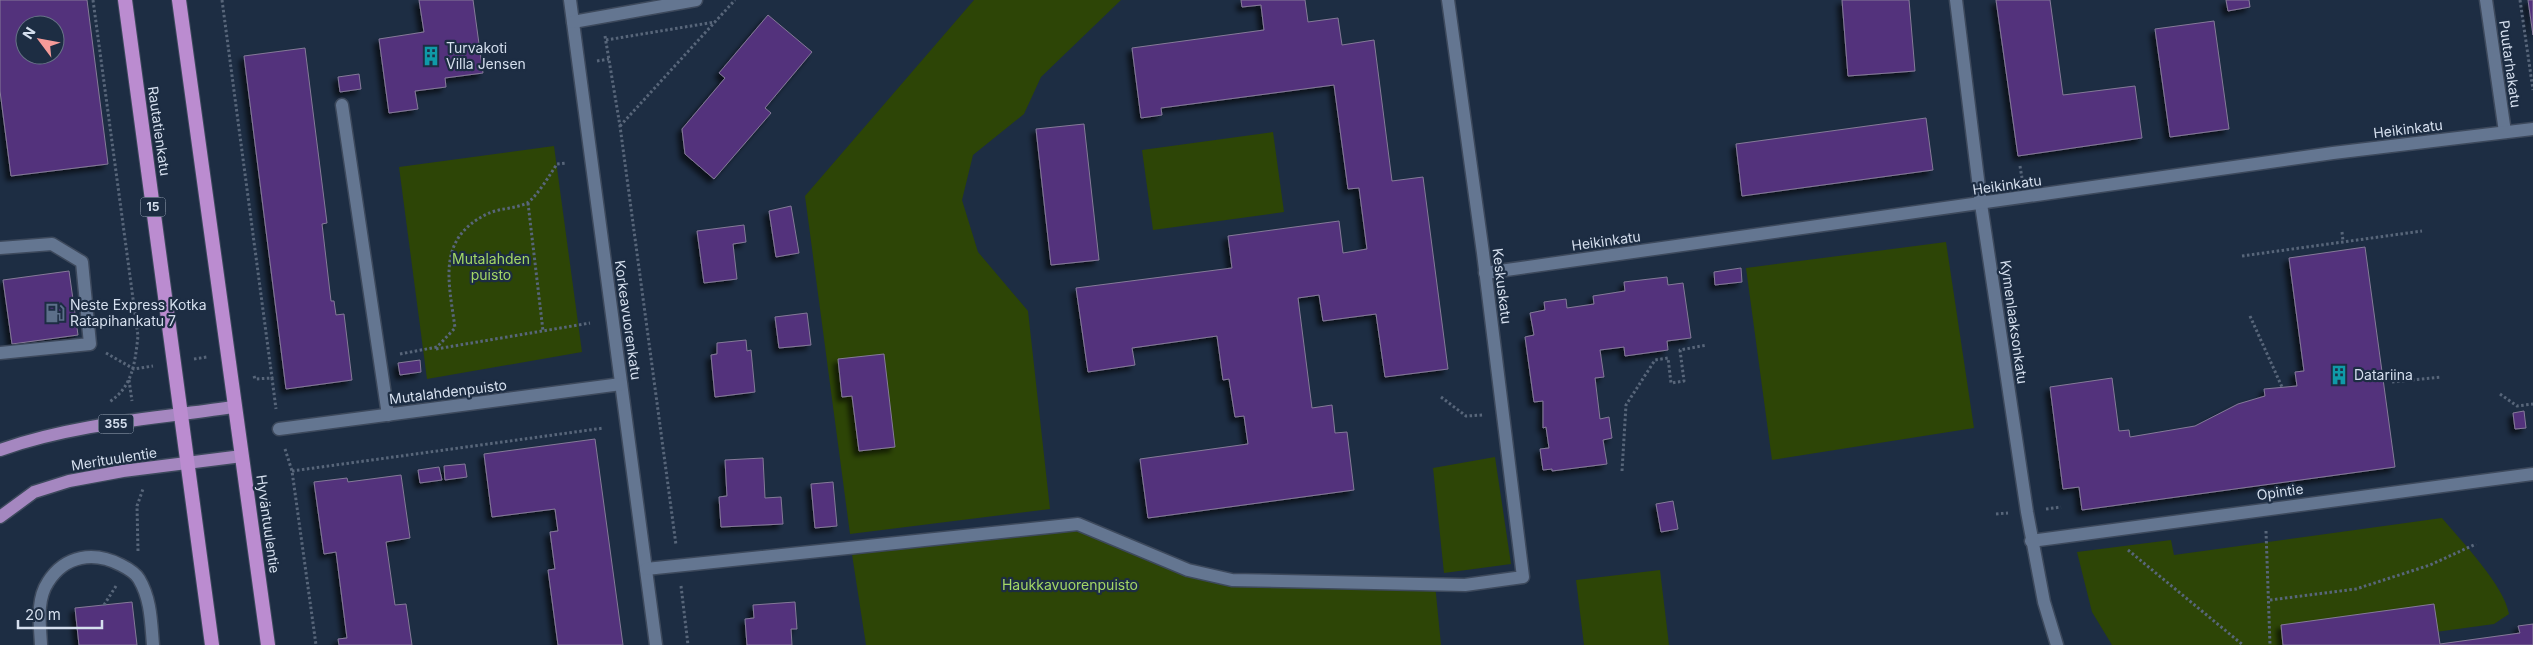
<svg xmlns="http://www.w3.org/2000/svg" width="2533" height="645" viewBox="0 0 2533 645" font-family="Inter,sans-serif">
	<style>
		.green { fill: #2d4506 }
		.building { fill: #52317c; stroke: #857a98; fill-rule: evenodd; filter: url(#shadow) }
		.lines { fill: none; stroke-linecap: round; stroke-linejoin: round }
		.service-casing { stroke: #3d495c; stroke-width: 15 }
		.minor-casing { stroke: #3d495c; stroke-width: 15 }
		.primary-casing { stroke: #3d495c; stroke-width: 15 }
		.trunk-casing { stroke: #3d495c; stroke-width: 16 }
		.path { stroke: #58667a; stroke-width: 3; stroke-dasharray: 2.5 2.5; stroke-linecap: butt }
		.service { stroke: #647691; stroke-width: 12 }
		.minor { stroke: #647691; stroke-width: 12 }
		.primary { stroke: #a587c0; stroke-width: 12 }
		.trunk { stroke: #bb8cd0; stroke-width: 14 }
		.labels { text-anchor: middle; stroke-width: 4.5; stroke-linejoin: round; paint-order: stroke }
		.shield { fill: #1d2d43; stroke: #9eaabb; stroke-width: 1 }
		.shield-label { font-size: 12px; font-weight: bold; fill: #d5dfee }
		.poi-label { font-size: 14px; fill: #d5dfee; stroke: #1d2d43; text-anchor: start }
		.street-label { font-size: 14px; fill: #d5dfee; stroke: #1d2d43 }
		.park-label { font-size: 14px; fill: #a3d766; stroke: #1d2d43 }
	</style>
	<defs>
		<filter id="shadow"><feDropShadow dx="-4.5" dy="4.5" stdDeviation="2.5" flood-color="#0009"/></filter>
	</defs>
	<rect width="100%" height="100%" fill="#1d2d43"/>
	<g class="green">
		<path d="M974,0H1121L1041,77L1024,114L973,155L962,200L978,252L1028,311L1050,509L850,534L805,196Z"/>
		<path d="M1273,132L1284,212L1153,230L1142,150Z"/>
		<path d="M554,146L582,352L427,379L399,167Z"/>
		<path d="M1946,242L1974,428L1772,460L1746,268Z"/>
		<path d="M1495,457L1511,564L1444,573L1433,468Z"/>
		<path d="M2442,518C2462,542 2504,585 2509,614L2494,624L2341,645H2112L2092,612L2077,552L2171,540L2174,555Z"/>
		<path d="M1078,524L1232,580L1435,584L1441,645H866L851,548Z"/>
		<path d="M1660,570L1669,645H1584L1576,580Z"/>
	</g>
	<g class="building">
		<path d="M0,0H87L108,164L11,176L0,91ZM25,25H55V55H25Z"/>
		<path d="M419,0H473L483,73L445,78L446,87L415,91L418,109L389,113L379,39L424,32Z"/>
		<path d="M1241,0H1305L1308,22L1338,18L1342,45L1374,40L1392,181L1423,177L1448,369L1385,377L1376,314L1323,321L1319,295L1298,298L1312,408L1332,405L1335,433L1347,432L1354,490L1148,518L1140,459L1248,444L1244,416L1235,417L1229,379L1223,380L1217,336L1132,348L1135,365L1088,372L1076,288L1232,268L1228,236L1339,221L1343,253L1367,249L1359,188L1348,189L1334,85L1161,108L1162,115L1141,118L1132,48L1264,30L1261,5L1242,7Z"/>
		<path d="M1842,0H1909L1915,71L1848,76Z"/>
		<path d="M1996,0H2050L2063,95L2135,86L2142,138L2018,156Z"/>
		<path d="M2226,0H2249L2250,7L2228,11Z"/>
		<path d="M2528,0H2533V35Z"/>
		<path d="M768,15L812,52L765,108L771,113L714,179L685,154L682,129L725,78L719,73Z"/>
		<path d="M2214,21L2229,129L2170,137L2155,29Z"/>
		<path d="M305,48L327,223L322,224L331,301H334L336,315L344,314L352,380L286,389L244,56Z"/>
		<path d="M359,74L361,89L340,92L338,77Z"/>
		<path d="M1926,118L1933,170L1742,196L1736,144Z"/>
		<path d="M1084,124L1099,260L1051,265L1036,129Z"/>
		<path d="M791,206L799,253L776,257L769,211Z"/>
		<path d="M744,225L746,242L733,244L737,279L704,283L697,231Z"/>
		<path d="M2365,247L2395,467L2082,510L2079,487L2063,489L2050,387L2112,378L2119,431L2129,430L2130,437L2195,426L2238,404L2265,396L2264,389L2297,386L2295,372L2304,371L2289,258Z"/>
		<path d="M1741,268L1742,282L1715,285L1714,272Z"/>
		<path d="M69,271L78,335L12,344L3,280Z"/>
		<path d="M1667,277L1668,285L1683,283L1691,338L1667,341L1668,350L1625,356L1624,347L1600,350L1604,377L1595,378L1600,419L1609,417L1612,438L1603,440L1607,464L1552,471V469L1543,470L1540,449L1549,448L1546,427L1543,428V401L1534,402L1525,337L1534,335L1530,313L1545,310L1544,302L1566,299L1567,308L1594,304L1593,296L1625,291L1624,282Z"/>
		<path d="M807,313L811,345L779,348L775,317Z"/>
		<path d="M746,340L747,351L751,350L755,392L715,397L711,355L717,354V343Z"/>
		<path d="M884,354L895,447L859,451L852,396L842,397L838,359Z"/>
		<path d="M420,360L421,372L400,375L398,363Z"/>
		<path d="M2524,411L2526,428L2515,429L2513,413Z"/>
		<path d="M595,439L623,645H558L548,570L555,569L550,532L558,531L555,509L492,517L484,454Z"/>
		<path d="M763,458L765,498L781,497L783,524L721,527L719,497L727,496L725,460Z"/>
		<path d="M465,464L467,477L445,480L444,466Z"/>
		<path d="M439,467L442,480L420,483L418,470Z"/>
		<path d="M401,475L410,538L386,542L395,605L406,604L412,645H339L338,639L347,638L336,552L324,554L314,482L347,478L348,482Z"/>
		<path d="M833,482L837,526L815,528L811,484Z"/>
		<path d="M1673,501L1678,529L1661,532L1656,504Z"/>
		<path d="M132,602L137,645H79L75,608Z"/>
		<path d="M795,602L797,629H791L792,645H747L745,619L754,618L753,605Z"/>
		<path d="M2434,604L2440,644L2520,633L2518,626L2533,624V645H2283L2281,625Z"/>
	</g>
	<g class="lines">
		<defs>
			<g id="service">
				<path d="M342,105L388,415"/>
				<path d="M0,248L52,244L82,262L90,344L0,353"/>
				<path d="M2031,541L2533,474"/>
				<path d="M41,645C40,624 36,600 48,582C65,555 94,551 121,565C127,568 135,572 139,579C151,599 151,622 153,645"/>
			</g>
			<g id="minor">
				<path d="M570,0L656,645"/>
				<path d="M1956,0L1981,204L2027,512L2044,602L2057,645"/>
				<path d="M2486,0L2505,132"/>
				<path d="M573,22L696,0"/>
				<path d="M1485,273L2333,153L2533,129"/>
				<path d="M279,429L621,384"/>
				<path d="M646,569L1078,524L1188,570L1232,580L1465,585L1523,577L1483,253L1448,0"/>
			</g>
			<g id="primary">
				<path d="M0,450C73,424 157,418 234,407"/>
				<path d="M0,517L34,492L69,481L123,471L242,456"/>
			</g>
			<g id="trunk">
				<path d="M125,0L212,645"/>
				<path d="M179,0L268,645"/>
			</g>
		</defs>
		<use href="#service" class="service-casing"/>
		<use href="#minor" class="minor-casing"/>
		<use href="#primary" class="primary-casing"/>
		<use href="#trunk" class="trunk-casing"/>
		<g class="path">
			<path d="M93,0L138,336C135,362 133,387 109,402"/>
			<path d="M222,0L272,378"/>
			<path d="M2520,0L2533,90"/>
			<path d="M605,36L620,126L676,545"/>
			<path d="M606,40L715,22"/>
			<path d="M597,61L609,59"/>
			<path d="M620,126L735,0"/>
			<path d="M2020,166L2022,178"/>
			<path d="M528,203L543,331"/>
			<path d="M2342,232L2343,241"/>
			<path d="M2242,256L2422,231"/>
			<path d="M2250,316L2282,387"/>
			<path d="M436,349L590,323"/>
			<path d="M106,353L134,369L153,366"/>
			<path d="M400,354L437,347L455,328C449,282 436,239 487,214C499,208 515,209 527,203C536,198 551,173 557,164L566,163"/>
			<path d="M194,359L207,357"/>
			<path d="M254,376L255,379L272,378L276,409"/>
			<path d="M129,380L132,401"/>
			<path d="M2392,382L2441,377"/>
			<path d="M2500,394L2517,406L2533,404"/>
			<path d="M1441,397L1466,416L1483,415"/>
			<path d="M285,449L292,471L316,645"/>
			<path d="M292,471L604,428"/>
			<path d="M1622,471L1626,405L1655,360L1668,358L1671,383L1684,381L1680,350L1707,345"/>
			<path d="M2046,509L2061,507"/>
			<path d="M1996,514L2008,513"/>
			<path d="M2266,531L2270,645"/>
			<path d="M2128,550L2243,645"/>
			<path d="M138,551L137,506L143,489"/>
			<path d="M681,586L688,645"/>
			<path d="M2270,600L2356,589L2430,565L2476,544"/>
			<path d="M104,605L116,586"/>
		</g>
		<use href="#service" class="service"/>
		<use href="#minor" class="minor"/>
		<use href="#primary" class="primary"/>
		<use href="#trunk" class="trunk"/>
	</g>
	<defs>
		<symbol id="building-bare" viewBox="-9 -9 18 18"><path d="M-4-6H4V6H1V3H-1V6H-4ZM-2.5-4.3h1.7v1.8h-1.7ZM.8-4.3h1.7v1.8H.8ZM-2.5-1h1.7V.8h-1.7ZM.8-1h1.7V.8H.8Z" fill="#0f9aa8" stroke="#1d2d43" stroke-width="2.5" paint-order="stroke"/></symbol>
		<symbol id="fuel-bare" viewBox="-9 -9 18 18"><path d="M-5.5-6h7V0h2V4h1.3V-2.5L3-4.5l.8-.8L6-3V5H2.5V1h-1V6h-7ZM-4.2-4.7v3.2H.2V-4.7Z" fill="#5c6f8a" stroke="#1d2d43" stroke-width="2.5" paint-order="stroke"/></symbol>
	</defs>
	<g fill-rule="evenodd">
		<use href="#building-bare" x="417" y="42" width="28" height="28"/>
		<use href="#fuel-bare" x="41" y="299" width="28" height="28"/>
		<use href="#building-bare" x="2325" y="361" width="28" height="28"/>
	</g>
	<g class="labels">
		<g class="shield">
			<rect x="140.5" y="197.5" width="25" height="19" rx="4"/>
			<rect x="98.5" y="414.5" width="35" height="19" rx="4"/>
		</g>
		<g class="shield-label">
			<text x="153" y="211">15</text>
			<text x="116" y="428">355</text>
		</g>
		<g class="poi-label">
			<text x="446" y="53">Turvakoti<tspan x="446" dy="16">Villa Jensen</tspan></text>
			<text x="70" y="310">Neste Express Kotka<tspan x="70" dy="16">Ratapihankatu 7</tspan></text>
			<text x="2354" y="380">Datariina</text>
		</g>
		<g class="street-label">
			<text transform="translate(2510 64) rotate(82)" y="5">Puutarhakatu</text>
			<text transform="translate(2408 129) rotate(-7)" y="5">Heikinkatu</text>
			<text transform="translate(159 131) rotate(82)" y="5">Rautatienkatu</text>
			<text transform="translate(2007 185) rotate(-8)" y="5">Heikinkatu</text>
			<text transform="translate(1606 241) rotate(-8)" y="5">Heikinkatu</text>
			<text transform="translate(1502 286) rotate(83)" y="5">Keskuskatu</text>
			<text transform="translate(628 320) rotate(82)" y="5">Korkeavuorenkatu</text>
			<text transform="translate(2014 322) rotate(82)" y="5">Kymenlaaksonkatu</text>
			<text transform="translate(448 392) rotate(-7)" y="5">Mutalahdenpuisto</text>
			<text transform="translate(114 459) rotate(-9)" y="5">Merituulentie</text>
			<text transform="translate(2280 492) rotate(-8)" y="5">Opintie</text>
			<text transform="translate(268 524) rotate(82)" y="5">Hyväntuulentie</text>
		</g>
		<g class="park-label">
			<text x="491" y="264">Mutalahden<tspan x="491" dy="16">puisto</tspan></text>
			<text x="1070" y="590">Haukkavuorenpuisto</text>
		</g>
	</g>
	<g transform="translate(40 40) rotate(302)"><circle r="24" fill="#1d2d43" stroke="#677487"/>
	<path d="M0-4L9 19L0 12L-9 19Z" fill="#f59b99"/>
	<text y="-8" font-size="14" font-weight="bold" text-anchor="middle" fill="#d5dfee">N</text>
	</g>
	<path d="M18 620v8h84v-8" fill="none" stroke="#d5dfee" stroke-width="2.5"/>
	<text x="25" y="620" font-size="15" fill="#d5dfee" stroke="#1d2d43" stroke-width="4" paint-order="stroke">20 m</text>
</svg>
